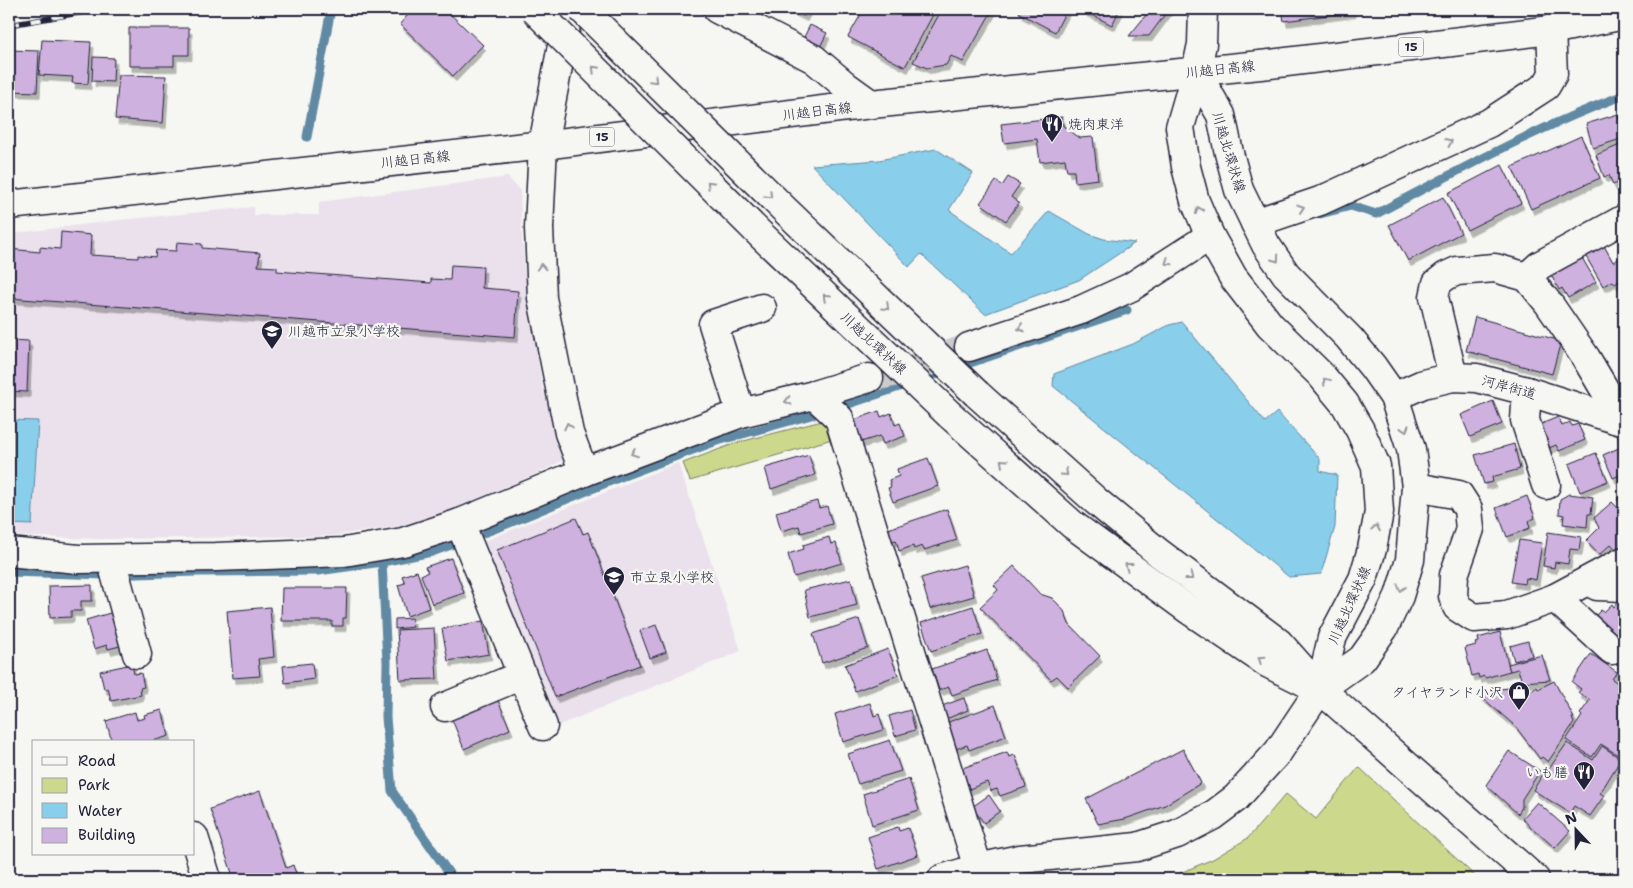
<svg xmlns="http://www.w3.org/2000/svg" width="1633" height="888" font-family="'Shantell Sans','Klee One',sans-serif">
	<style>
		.built { fill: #eae1ec }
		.green { fill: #ccd88b; stroke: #777d63 }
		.water { fill: #89ceea; stroke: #6089a4 }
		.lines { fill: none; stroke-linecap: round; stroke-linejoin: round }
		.stream { stroke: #6089a4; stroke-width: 9 }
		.building { fill: #ceb1de; stroke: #22223b; filter: url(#shadow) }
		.minor-tunnel { stroke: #cccccd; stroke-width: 28; stroke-dasharray: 28 14; stroke-linecap: butt }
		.minor-casing { stroke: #22223b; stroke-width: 31 }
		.major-casing { stroke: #22223b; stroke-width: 31 }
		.minor { stroke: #f6f6f2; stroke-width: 28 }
		.major { stroke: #f6f6f2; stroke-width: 28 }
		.rail-casing { stroke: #22223b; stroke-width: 5.5 }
		.rail { stroke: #f6f6f2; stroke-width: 4; stroke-dasharray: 11; stroke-linecap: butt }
		.major-bridge-casing { stroke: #22223b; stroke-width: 31; stroke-linecap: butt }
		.major-bridge { stroke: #f6f6f2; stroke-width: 28 }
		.oneway { stroke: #9797a0 }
		.labels { text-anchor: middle; stroke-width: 4.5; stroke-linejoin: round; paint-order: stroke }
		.shield { fill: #f6f6f2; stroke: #626272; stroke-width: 1 }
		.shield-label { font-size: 12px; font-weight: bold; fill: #22223b }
		.street-label { font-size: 14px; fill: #22223b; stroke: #f6f6f2 }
		.poi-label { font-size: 14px; fill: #22223b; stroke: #f6f6f2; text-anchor: start }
	</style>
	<defs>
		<filter id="shadow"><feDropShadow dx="3" dy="5.5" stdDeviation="0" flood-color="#0004"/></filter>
	</defs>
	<rect width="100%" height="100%" fill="#f6f6f2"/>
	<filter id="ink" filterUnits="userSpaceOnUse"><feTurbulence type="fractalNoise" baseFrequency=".02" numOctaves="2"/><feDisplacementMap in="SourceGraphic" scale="10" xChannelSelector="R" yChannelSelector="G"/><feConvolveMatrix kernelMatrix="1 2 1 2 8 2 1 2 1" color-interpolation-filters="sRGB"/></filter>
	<g filter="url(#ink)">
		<g class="built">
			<polygon points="508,177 520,191 523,254 529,309 543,390 554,427 566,459 538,473 451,510 401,526 329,536 100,539 9,536 9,234 120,220 254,207 254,215 319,215 319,202"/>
			<polygon points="678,463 741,651 557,726 484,541"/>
		</g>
		<g class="green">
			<polygon points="826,420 832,439 690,481 683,463 736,443"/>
			<polygon points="1359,767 1478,879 1166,879 1213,859 1248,838 1286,794 1316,819"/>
		</g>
		<g class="water">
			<polygon points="936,149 973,173 949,210 1011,253 1049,211 1089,234 1104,239 1135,243 1079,280 985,314 921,254 909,267 812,165 879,160"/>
			<polygon points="1182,322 1265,422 1277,412 1320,459 1320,471 1337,475 1335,527 1321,574 1289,577 1053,386 1054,374 1133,344 1169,325"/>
			<polygon points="9,420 38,421 32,525 9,524"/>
		</g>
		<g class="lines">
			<g class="stream">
				<polyline points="307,137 331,9"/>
				<path d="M1320,214L1351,206L1376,214C1457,171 1538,127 1624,95"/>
				<polyline points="382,562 387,662 386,717 392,791 453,879"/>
				<polyline points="9,572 108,575 195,572 318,571 382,562 432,552 502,526 618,478 714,442 840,407 1127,310"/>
			</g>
		</g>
		<g class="building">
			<polygon points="413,9 445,9 483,45 453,76 400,24"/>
			<polygon points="790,9 808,9 804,16"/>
			<polygon points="864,9 936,9 905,67 848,37"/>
			<polygon points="942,9 993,9 963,62 951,56 946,65 927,68 913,62"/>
			<polygon points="1021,9 1067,9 1055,32 1019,13"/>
			<polygon points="1085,9 1120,9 1112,25 1084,11"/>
			<polygon points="1151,9 1169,9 1149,36 1129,36"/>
			<polygon points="1282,9 1353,9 1353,12 1284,21"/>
			<polygon points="810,25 827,33 820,47 803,39"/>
			<polygon points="129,28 189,28 189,55 174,55 174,66 129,66"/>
			<polygon points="42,40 91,42 88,84 72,83 73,77 39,75"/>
			<polygon points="9,50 39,51 37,92 9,91"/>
			<polygon points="93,57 114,58 113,82 92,81"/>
			<polygon points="119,75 166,76 163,123 115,119"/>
			<polygon points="1618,114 1624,138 1593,148 1586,124"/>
			<polygon points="1062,117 1063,126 1080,138 1093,137 1098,179 1075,182 1074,171 1067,171 1065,159 1040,162 1037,139 1004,143 1001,124"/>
			<polygon points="1581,136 1600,178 1531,209 1512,167"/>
			<polygon points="1620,145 1624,155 1624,180 1613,185 1609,175 1604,177 1596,155"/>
			<polygon points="1502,165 1521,203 1467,230 1448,193"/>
			<polygon points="1008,177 1020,184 1011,197 1019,203 1006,221 980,203 996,181 1002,186"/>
			<polygon points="1443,197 1461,233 1408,261 1389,225"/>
			<polygon points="61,232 91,235 90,255 138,258 138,255 155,257 156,250 176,251 177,242 202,244 202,248 260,253 258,266 277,267 277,271 431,283 431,279 450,280 451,265 483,267 482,288 518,291 515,337 9,298 9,249 40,252 40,247 60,249"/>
			<polygon points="1603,244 1613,262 1624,256 1624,278 1615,284 1613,281 1603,286 1585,255"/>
			<polygon points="1581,256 1596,282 1568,298 1562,288 1559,290 1550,273"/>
			<polygon points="1475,317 1561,341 1552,374 1466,351"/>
			<polygon points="9,340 29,341 27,392 9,391"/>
			<polygon points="1493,401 1502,424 1470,437 1461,415"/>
			<polygon points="879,411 881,417 891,413 895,425 900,423 905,436 883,444 880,436 861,442 854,420"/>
			<polygon points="1558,417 1562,426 1570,422 1572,426 1578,424 1585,440 1559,451 1556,445 1549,448 1539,425"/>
			<polygon points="1624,436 1624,473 1613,478 1603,455 1621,447 1618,439"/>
			<polygon points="1514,444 1520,469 1492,477 1493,482 1484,484 1475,455"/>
			<polygon points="1596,453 1608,481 1580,492 1569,464"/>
			<polygon points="809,455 815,475 771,489 765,468"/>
			<polygon points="928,458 938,486 893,502 888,488 891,487 889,480 899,476 897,469"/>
			<polygon points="1624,492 1624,506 1617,499"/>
			<polygon points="1569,494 1593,497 1591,514 1588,514 1587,527 1563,524 1564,515 1559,514 1560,499"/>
			<polygon points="1527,496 1535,518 1528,521 1530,528 1507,537 1496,508"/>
			<polygon points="817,501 819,508 827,506 832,524 801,533 799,526 781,531 776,512"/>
			<polygon points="1612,502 1624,514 1624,546 1618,552 1611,544 1599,555 1586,541 1599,528 1594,518"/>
			<polygon points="947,509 957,540 924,550 922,546 914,549 913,546 899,551 896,540 892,541 888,529"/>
			<polygon points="576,518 583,534 588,532 640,665 555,697 497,550"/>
			<polygon points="1548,532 1581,537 1579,550 1570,549 1568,564 1555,562 1554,568 1543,566"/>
			<polygon points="829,537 831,544 836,543 842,563 794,577 788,554 804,549 803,545"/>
			<polygon points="1519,540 1542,543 1536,580 1526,578 1525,584 1511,582"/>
			<polygon points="451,558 464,593 432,604 421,575 428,572 425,567"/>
			<polygon points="965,565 974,596 930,609 921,578"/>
			<polygon points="1014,566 1040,594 1052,598 1058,604 1064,611 1069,624 1100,656 1068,687 1057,676 1051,680 980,607 998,590 994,585"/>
			<polygon points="417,571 429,608 407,616 398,585 405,583 402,576"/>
			<polygon points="851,579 857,605 810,617 804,590"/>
			<polygon points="92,585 92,601 81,601 81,611 71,611 71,617 50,618 49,586"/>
			<polygon points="282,588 347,588 346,618 343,618 343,626 332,626 332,621 281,621"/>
			<polygon points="1619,601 1624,606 1624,643 1622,645 1593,618 1601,610 1604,612 1612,604 1614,607"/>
			<polygon points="973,606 982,634 931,651 921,623"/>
			<polygon points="270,607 274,657 258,659 260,676 233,678 227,611"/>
			<polygon points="117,611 124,637 118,639 120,646 108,649 107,645 94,649 86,620"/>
			<polygon points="412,618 413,627 395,629 395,619"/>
			<polygon points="859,619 868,648 822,663 813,634"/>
			<polygon points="483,621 489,654 448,661 442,629"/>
			<polygon points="656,625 666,652 650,658 640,631"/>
			<polygon points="434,628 437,679 400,680 397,630"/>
			<polygon points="1500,632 1510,671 1485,678 1484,676 1479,678 1478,674 1472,676 1465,648 1476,645 1475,643 1479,642 1478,638"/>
			<polygon points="1528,641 1532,656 1514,661 1510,646"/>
			<polygon points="888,649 898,675 855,691 845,665"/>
			<polygon points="987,650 997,680 952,695 949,687 939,690 932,669"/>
			<polygon points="1591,654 1617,672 1612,679 1624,688 1622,693 1624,694 1624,753 1621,757 1601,744 1592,757 1566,740 1582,716 1580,714 1590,700 1578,693 1581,689 1572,682"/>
			<polygon points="1542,655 1550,680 1522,682 1518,669 1510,671 1508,664"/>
			<polygon points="312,663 314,679 285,683 283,666"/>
			<polygon points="132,664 134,674 141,673 144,687 140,688 141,695 111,701 108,688 104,689 100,671"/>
			<polygon points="1554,681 1574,718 1572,718 1574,723 1548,762 1542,757 1540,759 1515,726 1478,694 1481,691 1528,686 1531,691 1537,687 1538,689"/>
			<polygon points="497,698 510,729 464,749 451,717"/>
			<polygon points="964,698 968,710 946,719 942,706"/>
			<polygon points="870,703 874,716 879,714 884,730 843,742 835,714"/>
			<polygon points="995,705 1006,736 969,750 967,745 953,750 943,724"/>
			<polygon points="162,710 169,736 150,742 112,742 106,721 135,712 137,720 145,718 144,715"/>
			<polygon points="910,710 915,730 895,736 889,716"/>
			<polygon points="890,740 901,771 858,784 848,754"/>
			<polygon points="1567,743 1593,760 1602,746 1621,759 1600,793 1604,796 1590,816 1574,806 1570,813 1533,790 1547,768 1549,769"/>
			<polygon points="1183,749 1201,783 1165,805 1125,819 1098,824 1086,799"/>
			<polygon points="1509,751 1540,771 1522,799 1522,807 1518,814 1486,785"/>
			<polygon points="1007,752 1009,757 1015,755 1026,787 1000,796 997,789 991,791 987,782 964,791 957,770"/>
			<polygon points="909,779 919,810 872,825 863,794"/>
			<polygon points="260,791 286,868 293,865 298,879 234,879 210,809"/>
			<polygon points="989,795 1000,811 984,823 972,807"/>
			<polygon points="1537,802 1570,831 1555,848 1522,819"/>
			<polygon points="898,827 899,831 908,828 918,855 878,869 868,837"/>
			<polygon points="186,875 188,879 172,879"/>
		</g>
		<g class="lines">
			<polyline class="minor-tunnel" points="869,378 907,370 969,347"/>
			<g class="minor-casing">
				<g id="minor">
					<polyline points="569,9 543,145 539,228 542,298 569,433 584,472"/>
					<polyline points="717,9 814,59 846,86 871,104"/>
					<polyline points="1196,72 1202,44 1203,9"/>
					<polyline points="1255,223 1320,201 1489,123 1546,86 1553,74 1551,30 1573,9"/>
					<polyline points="1527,277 1540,265 1624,219"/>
					<polyline points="969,347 1081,310 1131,287 1210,236"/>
					<polyline points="1453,377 1434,297 1437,283 1446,276 1457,271 1495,268 1527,277 1549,304 1586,358 1612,402 1615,419"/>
					<polyline points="1527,391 1525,420 1546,485"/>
					<polyline points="814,395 839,418 978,868"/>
					<polyline points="1394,397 1423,384 1453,377 1477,378 1527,391 1624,422"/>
					<polyline points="741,413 713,324 762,308"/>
					<polyline points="1416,487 1459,495 1468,509 1470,529 1454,575 1453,596 1457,607 1474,618 1507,615 1555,598 1624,561"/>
					<polyline points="460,523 543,726"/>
					<polyline points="9,552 78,559 216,557 344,552 403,542 460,523 584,472 741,413 814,395 869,378"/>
					<polyline points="111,559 137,654"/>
					<polyline points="1588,581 1597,586 1624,587"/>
					<polyline points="1555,598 1612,650"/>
					<polyline points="445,707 522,675"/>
					<polyline points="194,837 207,879"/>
					<polyline points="942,879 978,868 1020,859 1137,847 1177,834 1212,816 1236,798 1278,752 1320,689"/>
				</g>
			</g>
			<g class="major-casing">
				<g id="major">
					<polyline points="1196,72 1221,115 1229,153 1239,190 1266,245 1286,274 1349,338 1373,367 1394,397 1411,449 1416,487 1410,560 1399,596 1384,628 1362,659 1320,689"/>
					<polyline points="1196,72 1180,127 1186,167 1195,201 1210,236 1233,277 1270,325 1321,375 1345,404 1360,430 1376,466 1379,512 1372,549 1363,579 1332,638 1320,689"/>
					<polyline points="9,205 543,145 871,104 1270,64 1551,30 1624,15"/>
					<polyline points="977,394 1096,501 1159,553 1279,643 1320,689 1535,879"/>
					<polyline points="950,415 1073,525 1189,610 1267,663 1307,683"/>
				</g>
			</g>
			<use href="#minor" class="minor"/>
			<use href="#major" class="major"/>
			<g class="rail-casing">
				<polyline id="rail" points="9,25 102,9"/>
			</g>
			<use href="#rail" class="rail"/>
			<g class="major-bridge-casing">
				<g id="major-bridge">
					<polyline points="534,9 762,236 950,415"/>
					<polyline points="582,9 785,210 977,394"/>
				</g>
			</g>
			<use href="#major-bridge" class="major-bridge"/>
		</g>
		<defs><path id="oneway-chevron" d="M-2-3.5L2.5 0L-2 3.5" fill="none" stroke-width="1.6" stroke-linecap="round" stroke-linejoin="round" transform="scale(1.25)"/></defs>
		<g class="oneway">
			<use href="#oneway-chevron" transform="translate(595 69) rotate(-135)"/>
			<use href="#oneway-chevron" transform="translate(654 80) rotate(45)"/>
			<use href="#oneway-chevron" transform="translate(1449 142) rotate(-25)"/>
			<use href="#oneway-chevron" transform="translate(710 184) rotate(-135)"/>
			<use href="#oneway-chevron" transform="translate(769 195) rotate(45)"/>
			<use href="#oneway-chevron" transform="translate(1301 208) rotate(-18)"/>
			<use href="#oneway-chevron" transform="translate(1199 210) rotate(-112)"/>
			<use href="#oneway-chevron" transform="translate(1276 259) rotate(55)"/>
			<use href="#oneway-chevron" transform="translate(1168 262) rotate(146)"/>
			<use href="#oneway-chevron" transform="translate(541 267) rotate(-93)"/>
			<use href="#oneway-chevron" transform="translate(826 297) rotate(-136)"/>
			<use href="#oneway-chevron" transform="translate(886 307) rotate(44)"/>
			<use href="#oneway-chevron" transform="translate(1021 328) rotate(162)"/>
			<use href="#oneway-chevron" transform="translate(1326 381) rotate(-130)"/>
			<use href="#oneway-chevron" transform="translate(788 401) rotate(166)"/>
			<use href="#oneway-chevron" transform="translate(568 426) rotate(-103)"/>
			<use href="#oneway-chevron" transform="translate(1405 429) rotate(73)"/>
			<use href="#oneway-chevron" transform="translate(634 453) rotate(159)"/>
			<use href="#oneway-chevron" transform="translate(1003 462) rotate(-138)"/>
			<use href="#oneway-chevron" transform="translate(1065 473) rotate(42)"/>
			<use href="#oneway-chevron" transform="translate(1376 528) rotate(-79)"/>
			<use href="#oneway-chevron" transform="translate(1128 566) rotate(-143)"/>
			<use href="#oneway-chevron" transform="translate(1190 577) rotate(38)"/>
			<use href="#oneway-chevron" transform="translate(1401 588) rotate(108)"/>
			<use href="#oneway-chevron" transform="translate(1261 659) rotate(-147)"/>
		</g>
	</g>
	<defs>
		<g id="restaurant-pin" transform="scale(1.125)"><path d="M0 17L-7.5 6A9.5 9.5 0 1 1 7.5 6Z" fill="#22223b" stroke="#f6f6f2"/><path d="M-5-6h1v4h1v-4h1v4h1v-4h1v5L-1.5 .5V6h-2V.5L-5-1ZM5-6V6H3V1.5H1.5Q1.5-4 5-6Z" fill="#fff"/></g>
		<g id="school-pin" transform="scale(1.125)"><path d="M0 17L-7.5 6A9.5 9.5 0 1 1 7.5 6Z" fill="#22223b" stroke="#f6f6f2"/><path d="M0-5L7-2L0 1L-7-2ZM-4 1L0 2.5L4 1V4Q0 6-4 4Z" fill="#fff"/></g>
		<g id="shop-pin" transform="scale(1.125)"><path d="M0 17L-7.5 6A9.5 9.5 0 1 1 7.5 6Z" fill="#22223b" stroke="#f6f6f2"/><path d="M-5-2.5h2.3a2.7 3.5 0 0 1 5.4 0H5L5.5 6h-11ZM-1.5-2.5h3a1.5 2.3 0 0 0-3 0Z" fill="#fff"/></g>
	</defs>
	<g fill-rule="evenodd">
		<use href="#restaurant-pin" x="1052" y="124"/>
		<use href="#school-pin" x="272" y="331"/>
		<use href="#school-pin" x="614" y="577"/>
		<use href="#shop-pin" x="1519" y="692"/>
		<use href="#restaurant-pin" x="1584" y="772"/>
	</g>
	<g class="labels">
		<g class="shield">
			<rect x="1398.5" y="37.5" width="25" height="19" rx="4"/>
			<rect x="589.5" y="127.5" width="25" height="19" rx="4"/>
		</g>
		<g class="shield-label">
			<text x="1411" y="51">15</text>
			<text x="602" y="141">15</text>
		</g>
		<g class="street-label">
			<text transform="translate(1220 69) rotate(-6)" y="5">川越日高線</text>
			<text transform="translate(817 111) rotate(-7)" y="5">川越日高線</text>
			<text transform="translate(1229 152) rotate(73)" y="5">川越北環状線</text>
			<text transform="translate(415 159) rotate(-6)" y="5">川越日高線</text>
			<text transform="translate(874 343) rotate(43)" y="5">川越北環状線</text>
			<text transform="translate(1509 387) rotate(15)" y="5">河岸街道</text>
			<text transform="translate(1349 605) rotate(-66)" y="5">川越北環状線</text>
		</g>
		<g class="poi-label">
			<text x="1068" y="129">焼肉東洋</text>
			<text x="288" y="336">川越市立泉小学校</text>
			<text x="630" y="582">市立泉小学校</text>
			<text x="1503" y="697" text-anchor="end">タイヤランド小沢</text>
			<text x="1568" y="777" text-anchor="end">いも膳</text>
		</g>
	</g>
	<rect width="1633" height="888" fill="none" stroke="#f6f6f2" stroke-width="30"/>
	<rect x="15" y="15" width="1603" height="858" fill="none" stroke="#22223b" stroke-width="2" filter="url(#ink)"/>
	<rect x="32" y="740" width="162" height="115" fill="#f6f6f2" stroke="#a1a1a9"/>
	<rect x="42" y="757" width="25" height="8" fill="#f6f6f2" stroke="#a1a1a9"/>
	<text x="78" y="766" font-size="15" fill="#22223b">Road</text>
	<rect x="42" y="778" width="25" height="15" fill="#ccd88b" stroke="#a1a1a9"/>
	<text x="78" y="790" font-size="15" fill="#22223b">Park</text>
	<rect x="42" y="803" width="25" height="15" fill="#89ceea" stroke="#a1a1a9"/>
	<text x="78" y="816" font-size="15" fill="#22223b">Water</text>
	<rect x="42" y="828" width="25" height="15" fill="#ceb1de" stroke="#a1a1a9"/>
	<text x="78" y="840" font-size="15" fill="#22223b">Building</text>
	<g transform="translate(1576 830) rotate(338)" stroke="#f6f6f2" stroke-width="4" paint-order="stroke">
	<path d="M0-4L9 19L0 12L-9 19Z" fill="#22223b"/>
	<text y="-8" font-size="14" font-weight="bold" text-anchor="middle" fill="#22223b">N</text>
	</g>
</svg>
